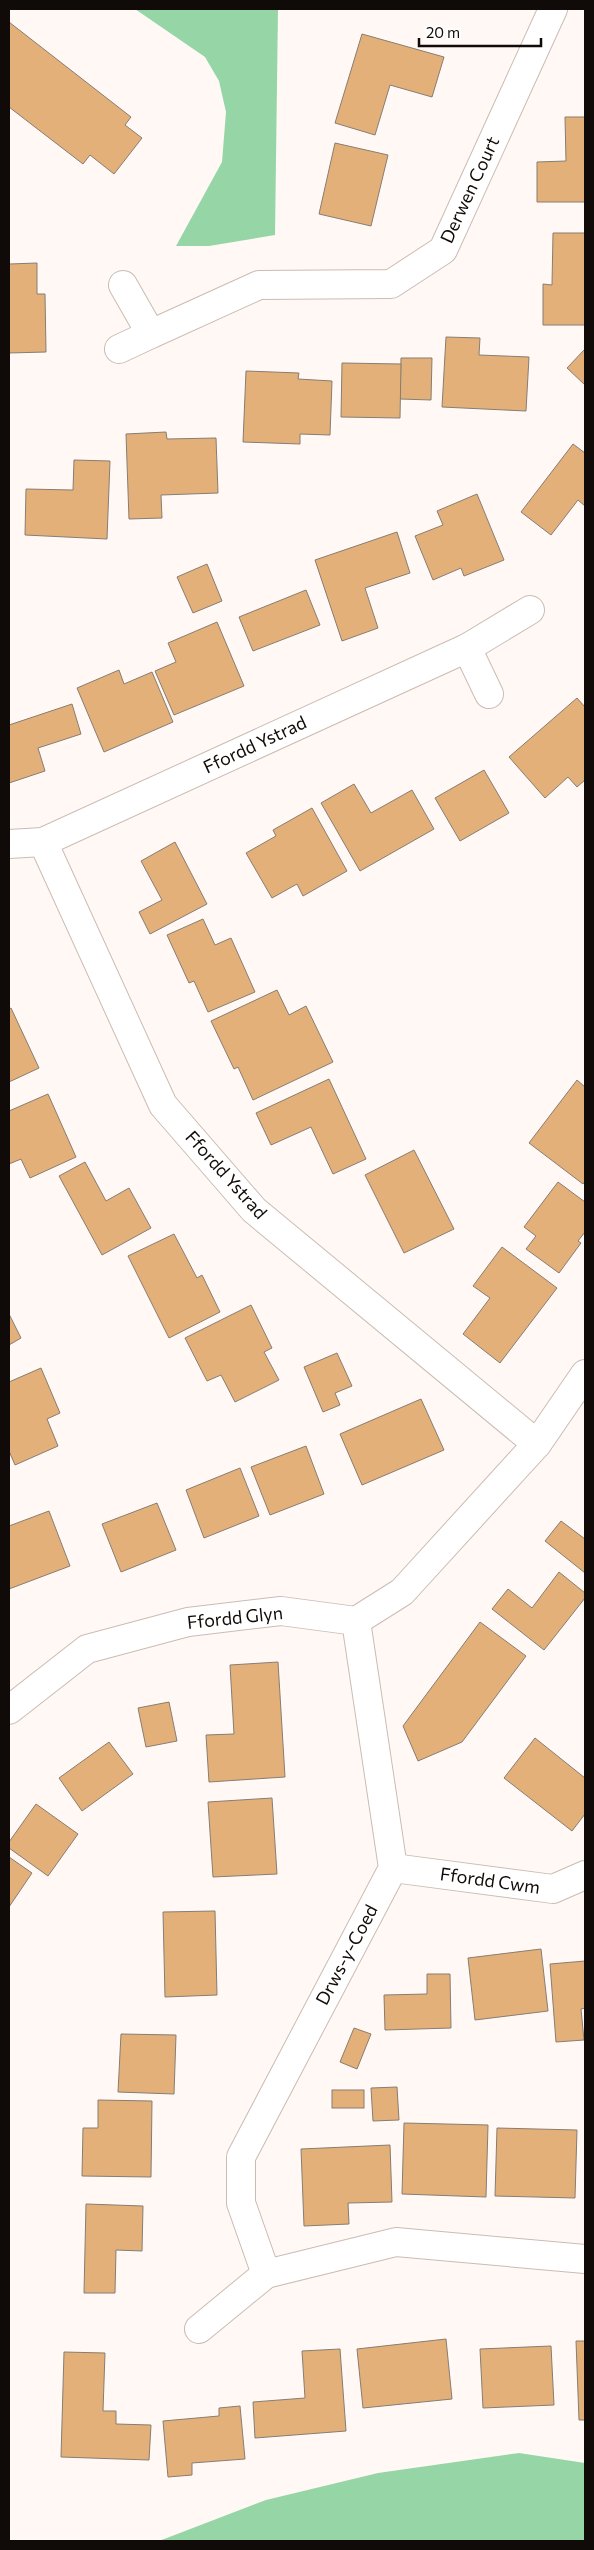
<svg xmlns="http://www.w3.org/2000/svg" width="594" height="2550" font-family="Commissioner,sans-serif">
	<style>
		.forest { fill: #96d6a6 }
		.building { fill: #e3b079; stroke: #887d72 }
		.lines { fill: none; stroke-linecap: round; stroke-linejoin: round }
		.minor-casing { stroke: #cbbcb3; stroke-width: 30 }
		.minor { stroke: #fff; stroke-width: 28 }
		.labels { text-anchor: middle; stroke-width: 4; stroke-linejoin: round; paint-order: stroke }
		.street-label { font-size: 18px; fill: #100b08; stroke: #fff }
	</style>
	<rect width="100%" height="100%" fill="#fff8f5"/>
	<g class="forest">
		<polygon points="135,9 278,9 275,235 209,246 176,246 222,162 226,112 219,81 205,57"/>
		<polygon points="519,2453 585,2463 585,2541 159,2541 266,2500 378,2473"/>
	</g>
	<g class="building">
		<polygon points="9,22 131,117 125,125 142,138 114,174 90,155 83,164 9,107"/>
		<polygon points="362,34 444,57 432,97 390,85 375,135 335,123"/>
		<polygon points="565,117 585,117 585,202 537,202 537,162 566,161"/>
		<polygon points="335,143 388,155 371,226 319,214"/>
		<polygon points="553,233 585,233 585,325 543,325 543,284 552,285"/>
		<polygon points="37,263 37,294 45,294 46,352 9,353 9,264"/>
		<polygon points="446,337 480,338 479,355 529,357 526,411 442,407"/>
		<polygon points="585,349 585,385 567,368"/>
		<polygon points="401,358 432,358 431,400 400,399"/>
		<polygon points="342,363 401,364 400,418 341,417"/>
		<polygon points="246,371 299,373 298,379 332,381 330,435 300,434 300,444 243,442"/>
		<polygon points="166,432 167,439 216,438 218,493 161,495 162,518 129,519 126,434"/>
		<polygon points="573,444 585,453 585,506 578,500 551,535 521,512"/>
		<polygon points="74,460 110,461 107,539 25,535 26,489 73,490"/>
		<polygon points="477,494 504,560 464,576 461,568 433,580 415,536 443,525 437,511"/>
		<polygon points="397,532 410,573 365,588 378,628 342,641 315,560"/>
		<polygon points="207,564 222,601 193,613 177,577"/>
		<polygon points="306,590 320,625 253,651 239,617"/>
		<polygon points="217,622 244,686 174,715 155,671 176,662 168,643"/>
		<polygon points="119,670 124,684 152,672 173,722 104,752 77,688"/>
		<polygon points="577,698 585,707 585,780 577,787 568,777 545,798 509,757"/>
		<polygon points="72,704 81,734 38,748 45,771 9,783 9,725"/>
		<polygon points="484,770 509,813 460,841 435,798"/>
		<polygon points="354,784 371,813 412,790 434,829 360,871 321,803"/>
		<polygon points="312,808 347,871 303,896 297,884 272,898 246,853 276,836 273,830"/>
		<polygon points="175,842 207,904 150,934 139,912 162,900 141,861"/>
		<polygon points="203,919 215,945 231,938 255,992 208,1012 194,981 189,983 167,935"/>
		<polygon points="277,990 289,1015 306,1006 333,1062 253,1100 238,1067 234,1069 211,1021"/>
		<polygon points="11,1008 39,1068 9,1082 9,1009"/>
		<polygon points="329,1079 366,1159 333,1174 311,1127 271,1145 256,1113"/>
		<polygon points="577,1080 585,1087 585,1181 583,1184 529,1143"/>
		<polygon points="48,1094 76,1157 30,1178 21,1159 9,1164 9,1111"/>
		<polygon points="414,1150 454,1229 404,1253 365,1175"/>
		<polygon points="85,1162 106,1201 129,1188 151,1228 102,1255 59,1176"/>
		<polygon points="558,1182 585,1202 585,1232 578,1241 581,1243 559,1273 526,1249 536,1236 524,1227"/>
		<polygon points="174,1234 197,1278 202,1275 220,1312 169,1338 128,1256"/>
		<polygon points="502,1247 557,1288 500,1363 463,1334 490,1298 473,1286"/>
		<polygon points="251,1305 272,1348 264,1352 279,1380 235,1402 221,1375 207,1381 185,1338"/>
		<polygon points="9,1314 21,1338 9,1345"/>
		<polygon points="337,1353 352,1386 335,1393 340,1405 323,1412 304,1367"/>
		<polygon points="41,1368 60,1413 47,1419 58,1446 15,1465 9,1451 9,1382"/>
		<polygon points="421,1399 444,1450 362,1485 340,1434"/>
		<polygon points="306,1446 324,1494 270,1515 251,1467"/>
		<polygon points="240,1468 259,1516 204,1538 186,1490"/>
		<polygon points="157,1503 176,1550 121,1572 102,1524"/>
		<polygon points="49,1511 70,1566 9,1589 9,1526"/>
		<polygon points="561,1521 585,1539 585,1573 545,1541"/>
		<polygon points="559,1572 585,1593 585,1598 544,1650 492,1609 508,1589 532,1608"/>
		<polygon points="480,1622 526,1656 462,1742 418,1761 403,1726"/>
		<polygon points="278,1662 285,1777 209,1782 206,1735 234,1734 230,1665"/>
		<polygon points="169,1702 177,1741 146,1747 138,1708"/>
		<polygon points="535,1738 585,1778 585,1814 572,1831 504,1778"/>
		<polygon points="109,1742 133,1774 82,1811 59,1778"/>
		<polygon points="272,1798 277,1874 213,1877 208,1802"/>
		<polygon points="36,1804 78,1834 48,1876 9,1848 9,1842"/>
		<polygon points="9,1857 32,1873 9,1907"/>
		<polygon points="215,1911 217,1995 165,1997 163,1912"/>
		<polygon points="541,1949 548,2011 475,2020 468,1958"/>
		<polygon points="585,1961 585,2008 581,2009 584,2040 556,2042 550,1964"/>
		<polygon points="427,1974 450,1974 451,2028 385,2030 384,1995 427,1994"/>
		<polygon points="354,2028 371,2034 357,2069 340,2062"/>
		<polygon points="121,2034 176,2035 174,2094 118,2092"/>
		<polygon points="397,2087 399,2120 373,2121 371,2088"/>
		<rect x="332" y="2090" width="32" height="18"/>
		<polygon points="98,2100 152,2101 151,2177 82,2176 83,2128 98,2128"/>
		<polygon points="404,2123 488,2125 486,2197 402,2194"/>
		<polygon points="497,2128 577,2130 575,2198 495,2196"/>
		<polygon points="390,2145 392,2202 348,2203 349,2224 304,2226 301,2149"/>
		<polygon points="86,2204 143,2206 142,2251 116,2250 115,2293 84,2293"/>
		<polygon points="446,2339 452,2399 363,2408 357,2349"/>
		<polygon points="576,2341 585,2341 585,2420 579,2420"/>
		<polygon points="551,2346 554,2405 483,2408 480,2349"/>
		<polygon points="340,2349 346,2431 255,2438 253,2402 305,2398 302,2351"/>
		<polygon points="64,2352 105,2353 103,2411 116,2411 116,2424 151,2425 149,2460 61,2457"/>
		<polygon points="240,2406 245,2459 192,2463 192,2475 168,2477 163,2421 219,2416 219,2408"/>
	</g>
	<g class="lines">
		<g class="minor-casing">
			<g id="minor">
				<polyline points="151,334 259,285 391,284 443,250 553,9"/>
				<polyline points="119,349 151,334 123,285"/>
				<polyline points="467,648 489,694"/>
				<polyline points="43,842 163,1105 254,1210 537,1444"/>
				<polyline points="9,844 43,842 467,648 530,610"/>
				<polyline points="356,1621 393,1868 241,2157 241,2203 266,2274 396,2242 585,2259"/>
				<polyline points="9,1710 87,1649 188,1622 281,1611 356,1621 402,1592 537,1444 585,1374"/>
				<polyline points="393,1868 553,1889 585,1875"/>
				<polyline points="199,2329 266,2274"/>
			</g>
		</g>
		<use href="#minor" class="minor"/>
	</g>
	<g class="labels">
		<g class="street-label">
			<text transform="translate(470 190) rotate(-65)" y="6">Derwen Court</text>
			<text transform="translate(255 745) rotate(-25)" y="6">Ffordd Ystrad</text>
			<text transform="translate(226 1175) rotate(48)" y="6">Ffordd Ystrad</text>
			<text transform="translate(235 1618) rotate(-6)" y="6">Ffordd Glyn</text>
			<text transform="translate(490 1881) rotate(8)" y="6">Ffordd Cwm</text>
			<text transform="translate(347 1955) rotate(-62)" y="6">Drws-y-Coed</text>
		</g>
	</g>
	<rect width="594" height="2550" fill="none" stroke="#100b08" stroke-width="20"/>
	<path d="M419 38v8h122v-8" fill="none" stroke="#100b08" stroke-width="2.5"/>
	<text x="426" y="38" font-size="15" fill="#100b08" stroke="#ffffff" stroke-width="4" paint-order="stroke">20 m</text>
</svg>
